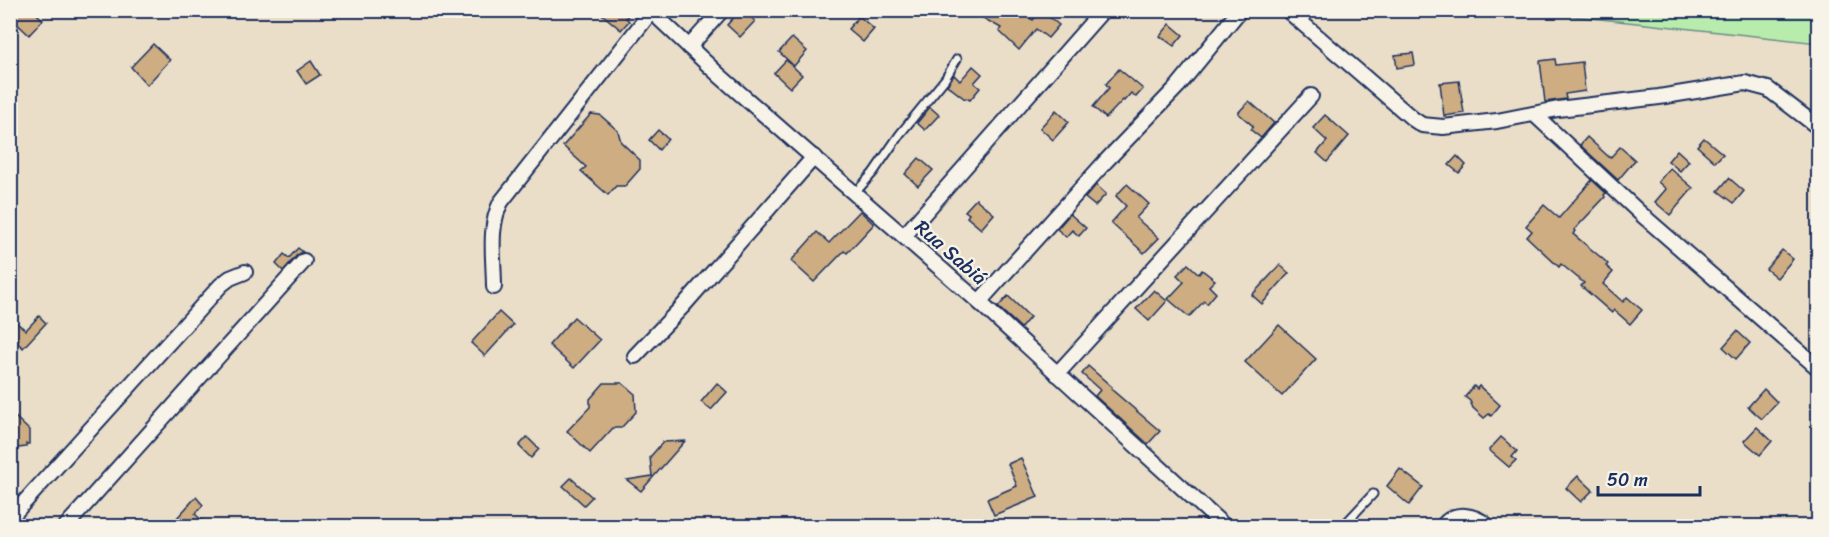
<svg xmlns="http://www.w3.org/2000/svg" width="1829" height="537" font-family="Sriracha,sans-serif">
	<style>
		.green { fill: #b8ecad; stroke: #6a8e86; stroke-width: 1.5 }
		.building { fill: #cdad81; stroke: #1b2f5e; stroke-width: 1.5 }
		.lines { fill: none; stroke-linecap: round; stroke-linejoin: round }
		.lane-casing { stroke: #1b2f5e; stroke-width: 11 }
		.street-casing { stroke: #1b2f5e; stroke-width: 18 }
		.lane { stroke: #f7f3e8; stroke-width: 7 }
		.street { stroke: #f7f3e8; stroke-width: 14 }
		.labels { text-anchor: middle; stroke-width: 4.5; stroke-linejoin: round; paint-order: stroke }
		.street-label { font-size: 20px; fill: #1b2f5e; stroke: #f7f3e8 }
	</style>
	<rect width="100%" height="100%" fill="#eadec9"/>
	<filter id="ink" filterUnits="userSpaceOnUse"><feTurbulence type="fractalNoise" baseFrequency=".0167" numOctaves="2"/><feDisplacementMap in="SourceGraphic" scale="12" xChannelSelector="R" yChannelSelector="G"/><feConvolveMatrix kernelMatrix="1 2 1 2 8 2 1 2 1" color-interpolation-filters="sRGB"/></filter>
	<g filter="url(#ink)">
		<polygon class="green" points="1527,11 1818,11 1818,43"/>
		<g class="building">
			<polygon points="10,10 33,10 43,20 29,35 10,17"/>
			<polygon points="597,10 632,10 626,18 629,21 621,30"/>
			<polygon points="731,10 743,10 755,21 740,37 727,25 734,17 730,13"/>
			<polygon points="988,10 1017,10 1033,20 1041,10 1059,25 1048,38 1036,29 1019,50 999,31 1001,28 983,18"/>
			<polygon points="859,16 874,29 863,42 848,29"/>
			<polygon points="1170,24 1183,35 1174,46 1160,36"/>
			<polygon points="792,38 807,51 794,66 779,52"/>
			<polygon points="153,44 170,60 147,85 131,67"/>
			<polygon points="1413,53 1415,65 1397,68 1395,55"/>
			<polygon points="1555,59 1556,65 1582,62 1585,91 1565,94 1566,99 1545,102 1540,61"/>
			<polygon points="786,60 802,75 790,88 774,73"/>
			<polygon points="311,61 320,75 306,84 297,71"/>
			<polygon points="973,66 982,74 974,83 980,88 970,100 966,98 965,99 947,85 954,75 960,81"/>
			<polygon points="1119,69 1143,89 1136,97 1131,93 1124,101 1123,100 1106,118 1093,107 1109,88 1106,84"/>
			<polygon points="1459,81 1464,113 1444,116 1440,83"/>
			<polygon points="1249,101 1274,123 1261,138 1251,130 1253,126 1238,113"/>
			<polygon points="930,107 939,115 925,130 917,123"/>
			<polygon points="1056,110 1069,122 1053,140 1040,128"/>
			<polygon points="591,114 600,115 618,131 621,142 640,160 640,169 625,186 616,186 608,195 581,171 586,167 563,146"/>
			<polygon points="1325,115 1349,136 1327,162 1317,153 1327,141 1313,128"/>
			<polygon points="658,130 668,139 659,150 649,140"/>
			<polygon points="1587,137 1610,158 1620,147 1635,160 1618,180 1580,145"/>
			<polygon points="1704,138 1723,154 1715,162 1697,146"/>
			<polygon points="1677,150 1689,161 1680,171 1668,161"/>
			<polygon points="1457,156 1466,165 1459,173 1449,165"/>
			<polygon points="919,158 933,170 918,186 905,174"/>
			<polygon points="1670,168 1693,188 1670,215 1655,202 1666,189 1658,182"/>
			<polygon points="1729,178 1744,191 1734,203 1718,191"/>
			<polygon points="1592,180 1606,193 1604,195 1605,197 1574,230 1575,231 1573,234 1604,260 1608,264 1606,266 1613,272 1603,284 1623,302 1627,297 1642,310 1630,324 1614,310 1612,313 1581,286 1584,283 1561,264 1559,267 1527,237 1532,231 1526,226 1544,205 1559,218"/>
			<polygon points="1127,184 1149,204 1136,218 1159,238 1144,253 1111,223 1126,206 1116,196"/>
			<polygon points="1096,185 1106,194 1095,206 1085,198"/>
			<polygon points="976,199 994,214 981,229 967,217 969,214 965,211"/>
			<polygon points="860,211 874,224 847,253 844,251 814,282 791,261 817,232 829,243"/>
			<polygon points="1070,214 1086,228 1079,236 1072,230 1066,237 1057,229"/>
			<polygon points="298,248 303,252 297,255 283,271 276,264 284,254 289,258"/>
			<polygon points="1782,250 1793,259 1777,278 1766,269"/>
			<polygon points="1188,264 1199,274 1202,270 1215,280 1209,286 1216,293 1207,304 1204,301 1189,317 1168,299 1184,282 1177,275"/>
			<polygon points="1280,265 1289,273 1262,304 1252,295"/>
			<polygon points="1154,290 1167,301 1149,321 1136,309"/>
			<polygon points="1008,296 1030,317 1021,328 998,307"/>
			<polygon points="499,312 513,325 485,356 471,343"/>
			<polygon points="39,316 46,323 23,348 17,342 19,339 10,332 10,318 26,330"/>
			<polygon points="574,317 600,340 574,368 549,345"/>
			<polygon points="1279,325 1316,359 1282,396 1245,362"/>
			<polygon points="1737,331 1750,343 1736,359 1723,347"/>
			<polygon points="1088,366 1112,387 1111,389 1160,431 1148,444 1095,396 1100,390 1082,374"/>
			<polygon points="604,383 622,383 635,394 636,412 621,428 613,428 590,453 567,431 590,407 590,399"/>
			<polygon points="717,383 727,392 711,410 701,402"/>
			<polygon points="1474,386 1477,389 1479,386 1500,405 1491,416 1489,414 1484,418 1473,408 1470,401 1465,397"/>
			<polygon points="1764,389 1777,402 1762,419 1748,407"/>
			<polygon points="10,412 29,430 29,444 26,444 26,447 10,449"/>
			<polygon points="1757,427 1772,441 1760,455 1744,441"/>
			<polygon points="527,437 539,449 531,458 519,446"/>
			<polygon points="1501,437 1517,451 1512,457 1516,460 1509,467 1489,450"/>
			<polygon points="685,441 641,491 627,480 652,476 650,457 663,442"/>
			<polygon points="1021,458 1038,497 994,515 987,499 1017,486 1008,464"/>
			<polygon points="1400,469 1423,487 1409,505 1387,486"/>
			<polygon points="1578,476 1593,490 1581,502 1566,488"/>
			<polygon points="571,478 592,497 584,505 563,486"/>
			<polygon points="196,497 203,505 195,514 208,526 184,526 176,519"/>
		</g>
		<g class="lines">
			<g class="lane-casing">
				<g id="lane">
					<polyline points="855,193 873,173 900,134 945,79 957,59"/>
					<polyline points="1343,526 1373,494"/>
				</g>
			</g>
			<g class="street-casing">
				<g id="street">
					<polyline points="650,10 720,76 979,302 1224,526"/>
					<polyline points="1287,10 1413,119 1422,125 1443,127 1497,121 1558,109 1659,97 1745,83 1768,89 1818,127"/>
					<polyline points="689,47 722,10"/>
					<polyline points="1534,114 1641,214 1818,368"/>
					<polyline points="904,236 1103,10"/>
					<path d="M494,287C494,259 488,227 501,202L651,12"/>
					<polyline points="979,302 1105,162 1178,86 1240,10"/>
					<polyline points="635,356 683,306 814,157"/>
					<polyline points="1057,374 1311,96"/>
					<polyline points="10,518 221,285 230,278 245,272"/>
					<polyline points="66,526 304,261"/>
					<path d="M1443,526C1455,510 1475,515 1488,526"/>
				</g>
			</g>
			<use href="#lane" class="lane"/>
			<use href="#street" class="street"/>
		</g>
	</g>
	<g class="labels">
		<g class="street-label">
			<text transform="translate(951 252) rotate(41)" y="7">Rua Sabiá</text>
		</g>
	</g>
	<rect width="1829" height="537" fill="none" stroke="#f7f3e8" stroke-width="36"/>
	<rect x="18" y="18" width="1793" height="501" fill="none" stroke="#1b2f5e" stroke-width="2" filter="url(#ink)"/>
	<path d="M1598 486v9h102v-9" fill="none" stroke="#1b2f5e" stroke-width="3"/>
	<text x="1607" y="486" font-size="18" fill="#1b2f5e" stroke="#f7f3e8" stroke-width="4.5" paint-order="stroke">50 m</text>
</svg>
